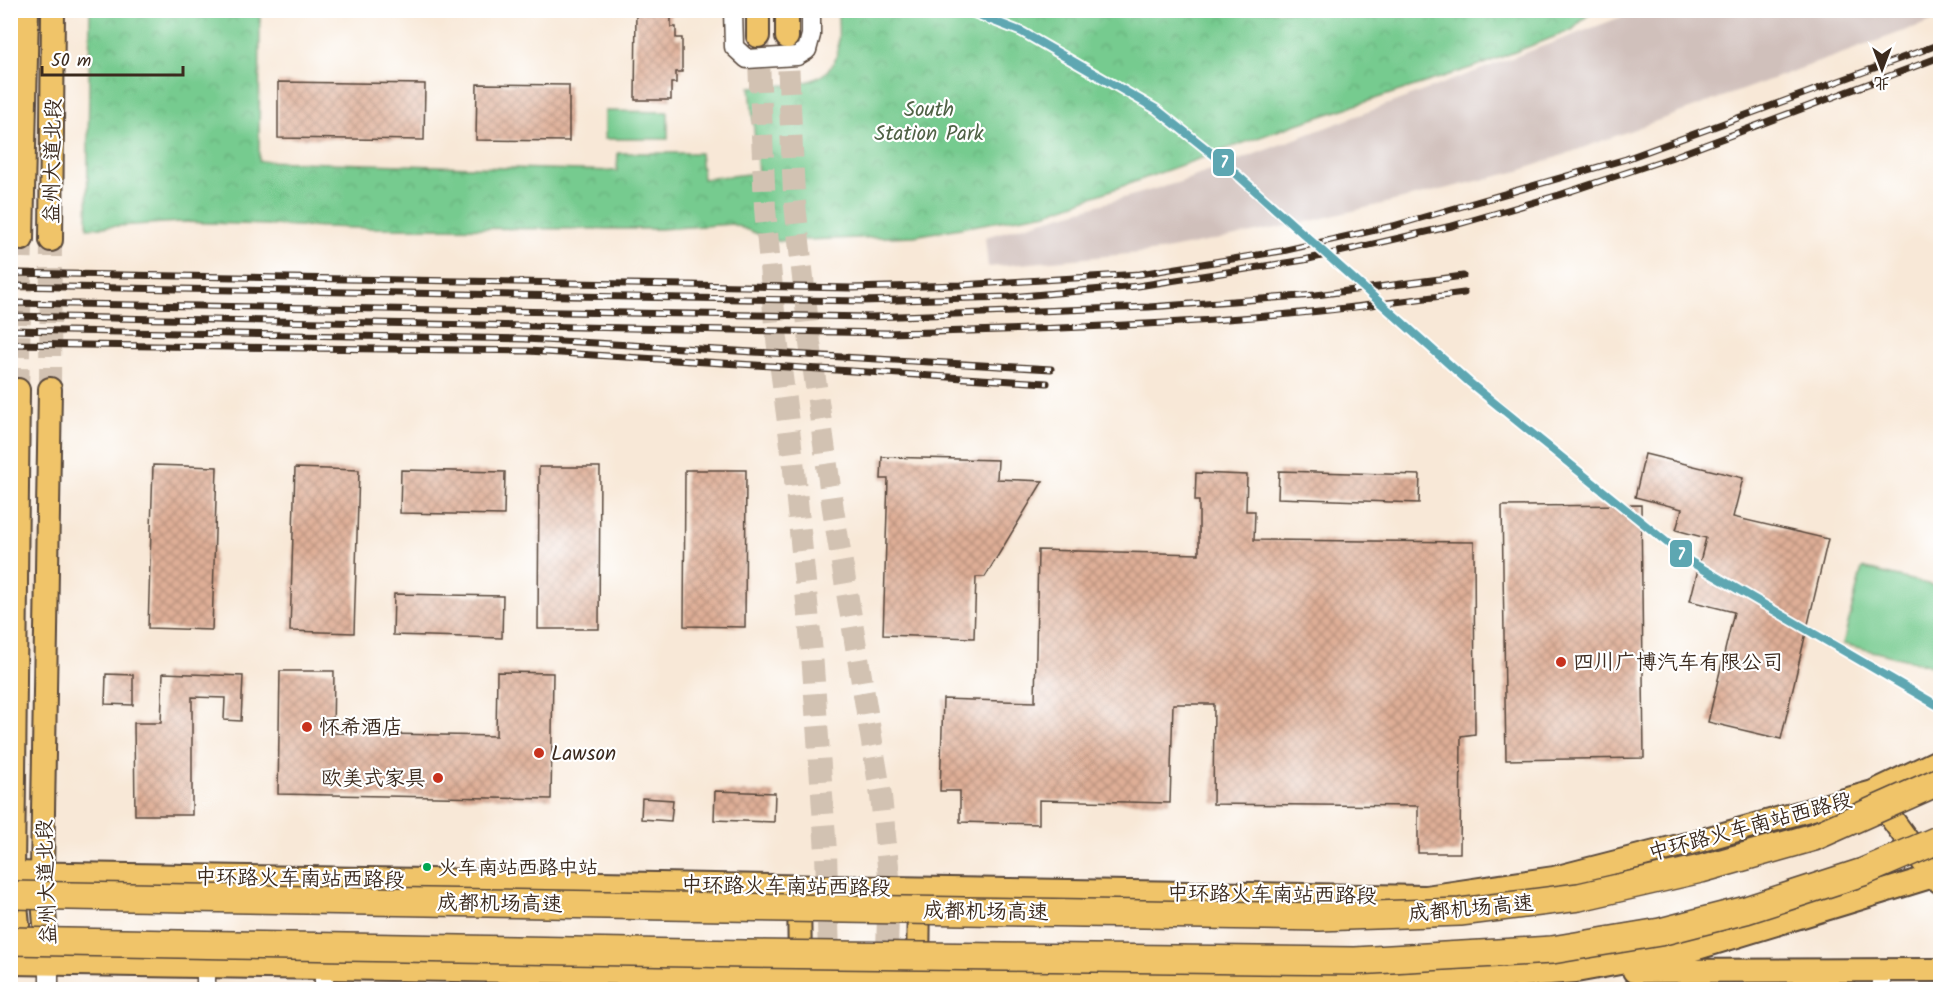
<svg xmlns="http://www.w3.org/2000/svg" width="1951" height="1000" font-family="Kalam,'LXGW WenKai TC',sans-serif">
	<style>
		.built { fill: #f4d4bf }
		.railway { fill: #d0c0bb }
		.park { fill: url(#park-crowns); stroke: #587a56; stroke-width: 1.5 }
		.pitch { fill: #76cb8f; stroke: #587a56; stroke-width: 1.5 }
		.building { fill: url(#building-cross-hatch) }
		.lines { fill: none; stroke-linecap: round; stroke-linejoin: round }
		.major-tunnel { stroke: #d2c2b2; stroke-width: 22; stroke-dasharray: 22 11; stroke-linecap: butt }
		.minor-casing { stroke: #57463a; stroke-width: 21 }
		.major-casing { stroke: #57463a; stroke-width: 26 }
		.minor { stroke: #fff; stroke-width: 18 }
		.major { stroke: #f0c469; stroke-width: 22 }
		.rail-casing { stroke: #3b2a1e; stroke-width: 7 }
		.rail { stroke: #fff; stroke-width: 4.5; stroke-dasharray: 14; stroke-linecap: butt }
		.highway-bridge-casing { stroke: #57463a; stroke-width: 30; stroke-linecap: butt }
		.highway-bridge { stroke: #f0c469; stroke-width: 27 }
		.metro-1-casing { stroke: #fff; stroke-width: 12 }
		.metro-1 { stroke: #5ea7b2; stroke-width: 8 }
		.poi-dot { fill: #c8321e; stroke: #fff; stroke-width: 2 }
		.bus-dot { fill: #00a651; stroke: #fff; stroke-width: 2 }
		.labels { text-anchor: middle; stroke-width: 4.5; stroke-linejoin: round; paint-order: stroke }
		.bus-label { font-size: 20px; fill: #3b2a1e; stroke: #fff; text-anchor: start }
		.park-label { font-size: 21px; fill: #506246; stroke: #fff }
		.street-label { font-size: 21px; fill: #3b2a1e; stroke: #fff }
		.poi-label { font-size: 21px; fill: #3b2a1e; stroke: #fff; text-anchor: start }
		.line-badge { stroke: #fff; stroke-width: 2 }
		.badge-label { font-size: 16px; text-anchor: middle; font-weight: bold; fill: #fff }
	</style>
	<defs>
		<pattern id="park-crowns" width="20" height="18" patternUnits="userSpaceOnUse" patternTransform="scale(1.5)"><rect width="20" height="18" fill="#76cb8f"/><path d="M2 6a3 3 0 1 1 6 0M12 15a3 3 0 1 1 6 0" fill="none" stroke="#67ae7b"/></pattern>
		<pattern id="building-cross-hatch" width="8" height="8" patternUnits="userSpaceOnUse" patternTransform="scale(1.5)"><rect width="8" height="8" fill="#dfaf97"/><path d="M0 0l8 8M0 8l8-8" fill="none" stroke="#b68f7b"/></pattern>
	</defs>
	<rect width="100%" height="100%" fill="#fff"/>
	<filter id="ink" filterUnits="userSpaceOnUse"><feTurbulence type="fractalNoise" baseFrequency=".0167" numOctaves="2"/><feDisplacementMap in="SourceGraphic" scale="12" xChannelSelector="R" yChannelSelector="G"/><feConvolveMatrix kernelMatrix="1 2 1 2 8 2 1 2 1" color-interpolation-filters="sRGB"/></filter>
	<filter id="wash" filterUnits="userSpaceOnUse"><feTurbulence type="fractalNoise" baseFrequency=".008" numOctaves="4" result="noise"/><feDisplacementMap in="SourceGraphic" scale="24" xChannelSelector="R" yChannelSelector="G"/><feGaussianBlur stdDeviation="1.35" result="paint"/><feColorMatrix in="noise" values="0 0 0 0 0 0 0 0 0 0 0 0 0 0 0 0 0 1.4 0 .05"/><feComposite in="paint" operator="in"/></filter>
	<g filter="url(#wash)">
		<rect width="100%" height="100%" fill="#f8e8d7"/>
		<polygon class="built" points="308,985 533,989 308,990"/>
		<polygon class="railway" points="1640,10 1940,10 1940,18 1519,171 1307,222 1160,251 988,267 985,237 1180,182"/>
		<path class="park" d="M90,11H260L259,161L617,171L618,153H700L703,179L758,173L750,87C781,84 833,91 838,48C839,36 838,23 838,11H1592L1572,30L1486,63L1294,125L1047,213L914,236L776,241L732,224L660,229L357,228L180,222L87,228Z"/>
		<g class="pitch">
			<polygon points="605,111 668,112 668,139 605,139"/>
			<polygon points="1862,568 1940,587 1940,634 1933,666 1843,644"/>
		</g>
		<g id="blocks">
			<g class="building">
				<polygon points="636,10 671,10 671,27 676,27 676,38 682,38 682,72 676,72 676,83 671,83 671,100 635,100"/>
				<polygon points="278,82 425,84 424,140 278,138"/>
				<polygon points="477,84 569,85 569,141 476,140"/>
				<polygon points="1645,454 1743,478 1733,517 1828,539 1781,739 1708,722 1734,612 1690,601 1706,538 1676,530 1682,509 1635,497"/>
				<polygon points="882,457 998,460 997,479 1043,481 985,577 976,577 974,638 883,635 888,479 881,479"/>
				<polygon points="153,465 217,467 212,630 148,628"/>
				<polygon points="539,467 600,467 599,629 538,629"/>
				<polygon points="295,468 359,470 354,633 290,631"/>
				<polygon points="401,470 505,472 504,515 400,513"/>
				<polygon points="685,470 746,470 745,627 684,626"/>
				<polygon points="1279,471 1420,475 1419,503 1278,498"/>
				<polygon points="1196,473 1247,475 1246,511 1255,511 1254,540 1474,542 1475,734 1461,736 1460,853 1418,853 1418,806 1213,804 1214,704 1173,704 1170,803 1039,800 1039,824 960,822 960,791 940,791 943,699 1035,702 1038,550 1199,554 1199,501 1195,501"/>
				<polygon points="1641,505 1644,758 1506,760 1502,506"/>
				<polygon points="394,594 503,596 502,638 393,635"/>
				<polygon points="280,671 334,671 333,733 496,736 497,672 553,673 551,799 278,794"/>
				<polygon points="163,673 243,676 241,721 224,720 225,698 192,697 192,815 135,815 134,723 161,723"/>
				<polygon points="106,674 133,675 133,705 105,704"/>
				<polygon points="715,791 775,793 774,822 714,820"/>
				<polygon points="642,798 673,800 671,821 641,819"/>
			</g>
		</g>
	</g>
	<g filter="url(#ink)">
		<use href="#blocks" fill-opacity="0" stroke="#57463a" stroke-width="1.5"/>
		<g class="lines">
			<g class="major-tunnel">
				<polyline points="758,36 765,208 775,324 793,460 812,653 826,852 830,990"/>
				<polyline points="787,37 794,195 810,343 833,509 881,796 889,876 886,990"/>
				<polyline points="50,389 51,240"/>
				<polyline points="18,390 22,239"/>
			</g>
			<g class="minor-casing">
				<g id="minor">
					<polyline points="733,10 734,47 747,59 797,56 807,50 811,35 811,10"/>
					<polyline points="49,964 49,990"/>
					<polyline points="1881,970 1881,990"/>
					<polyline points="206,990 206,967"/>
					<polyline points="324,990 324,968"/>
				</g>
			</g>
			<g class="major-casing">
				<g id="major">
					<polyline points="758,36 758,10"/>
					<polyline points="787,37 787,10"/>
					<polyline points="22,239 27,10"/>
					<polyline points="51,240 53,10"/>
					<polyline points="18,390 13,873 20,946 30,953"/>
					<polyline points="1874,794 1934,877 1940,882"/>
					<polyline points="10,873 1426,897 1554,878 1702,840 1873,792 1940,760"/>
					<polyline points="799,891 800,972"/>
					<polyline points="48,957 43,901 42,873 50,389"/>
					<polyline points="10,963 1388,985 1576,971 1691,950 1940,874"/>
					<polyline points="1634,971 1940,970"/>
					<polyline points="918,973 919,892"/>
				</g>
			</g>
			<use href="#minor" class="minor"/>
			<use href="#major" class="major"/>
			<g class="rail-casing">
				<g id="rail">
					<polyline points="10,273 851,288 961,285 1140,274 1282,251 1393,226 1626,159 1940,44"/>
					<polyline points="10,286 861,301 1010,297 1138,286 1304,260 1452,226 1559,195 1670,158 1940,57"/>
					<polyline points="10,303 871,317 1149,307 1316,295 1463,276"/>
					<path d="M10,316L887,333C1018,330 1149,326 1279,315C1341,310 1403,301 1464,293"/>
					<polyline points="10,330 525,339 1051,369"/>
					<polyline points="10,344 528,351 1047,383"/>
				</g>
			</g>
			<use href="#rail" class="rail"/>
			<g class="highway-bridge-casing">
				<g id="highway-bridge">
					<polyline points="10,895 1319,917 1460,912 1579,897 1701,869 1814,837 1940,781"/>
					<polyline points="10,941 746,954 1355,961 1552,950 1660,932 1746,910 1863,872 1940,839"/>
				</g>
			</g>
			<use href="#highway-bridge" class="highway-bridge"/>
			<g class="metro-1-casing">
				<polyline id="metro-1" points="966,10 1022,32 1156,109 1224,163 1470,383 1691,562 1940,707"/>
			</g>
			<use href="#metro-1" class="metro-1"/>
		</g>
	</g>
	<g class="poi-dot">
		<circle cx="1561" cy="662" r="6"/>
		<circle cx="307" cy="727" r="6"/>
		<circle cx="539" cy="753" r="6"/>
		<circle cx="438" cy="778" r="6"/>
	</g>
	<circle class="bus-dot" cx="427" cy="867" r="5"/>
	<g class="labels">
		<g class="bus-label">
			<text x="438" y="874">火车南站西路中站</text>
		</g>
		<g class="park-label">
			<text x="929" y="116">South<tspan x="929" dy="24">Station Park</tspan></text>
		</g>
		<g class="street-label">
			<text transform="translate(52 161) rotate(-89)" y="7">益州大道北段</text>
			<text transform="translate(1750 826) rotate(-15)" y="7">中环路火车南站西路段</text>
			<text transform="translate(300 878) rotate(1)" y="7">中环路火车南站西路段</text>
			<text transform="translate(46 882) rotate(-92)" y="7">益州大道北段</text>
			<text transform="translate(786 886) rotate(1)" y="7">中环路火车南站西路段</text>
			<text transform="translate(1272 894) rotate(1)" y="7">中环路火车南站西路段</text>
			<text transform="translate(500 903) rotate(1)" y="7">成都机场高速</text>
			<text transform="translate(1471 908) rotate(-5)" y="7">成都机场高速</text>
			<text transform="translate(986 911) rotate(1)" y="7">成都机场高速</text>
		</g>
		<g class="poi-label">
			<text x="1573" y="669">四川广博汽车有限公司</text>
			<text x="319" y="734">怀希酒店</text>
			<text x="551" y="760">Lawson</text>
			<text x="426" y="785" text-anchor="end">欧美式家具</text>
		</g>
	</g>
	<g class="line-badge">
		<rect x="1212" y="148" width="23" height="29" rx="6" fill="#5ea7b2"/>
		<rect x="1669" y="539" width="24" height="29" rx="6" fill="#5ea7b2"/>
	</g>
	<g class="badge-label">
		<text x="1224" y="168">7</text>
		<text x="1681" y="560">7</text>
	</g>
	<rect width="1951" height="1000" fill="none" stroke="#fff" stroke-width="36"/>
	<g transform="translate(1882 69) rotate(180)" stroke="#ffffff" stroke-width="4.5" paint-order="stroke">
	<path d="M0-4.5L10 22L0 15L-10 22Z" fill="#3b2a1e"/>
	<text y="-9" font-size="16" font-weight="bold" text-anchor="middle" fill="#3b2a1e">北</text>
	</g>
	<path d="M42 66v9h141v-9" fill="none" stroke="#3b2a1e" stroke-width="3"/>
	<text x="51" y="66" font-size="18" fill="#3b2a1e" stroke="#ffffff" stroke-width="4.5" paint-order="stroke">50 m</text>
</svg>
